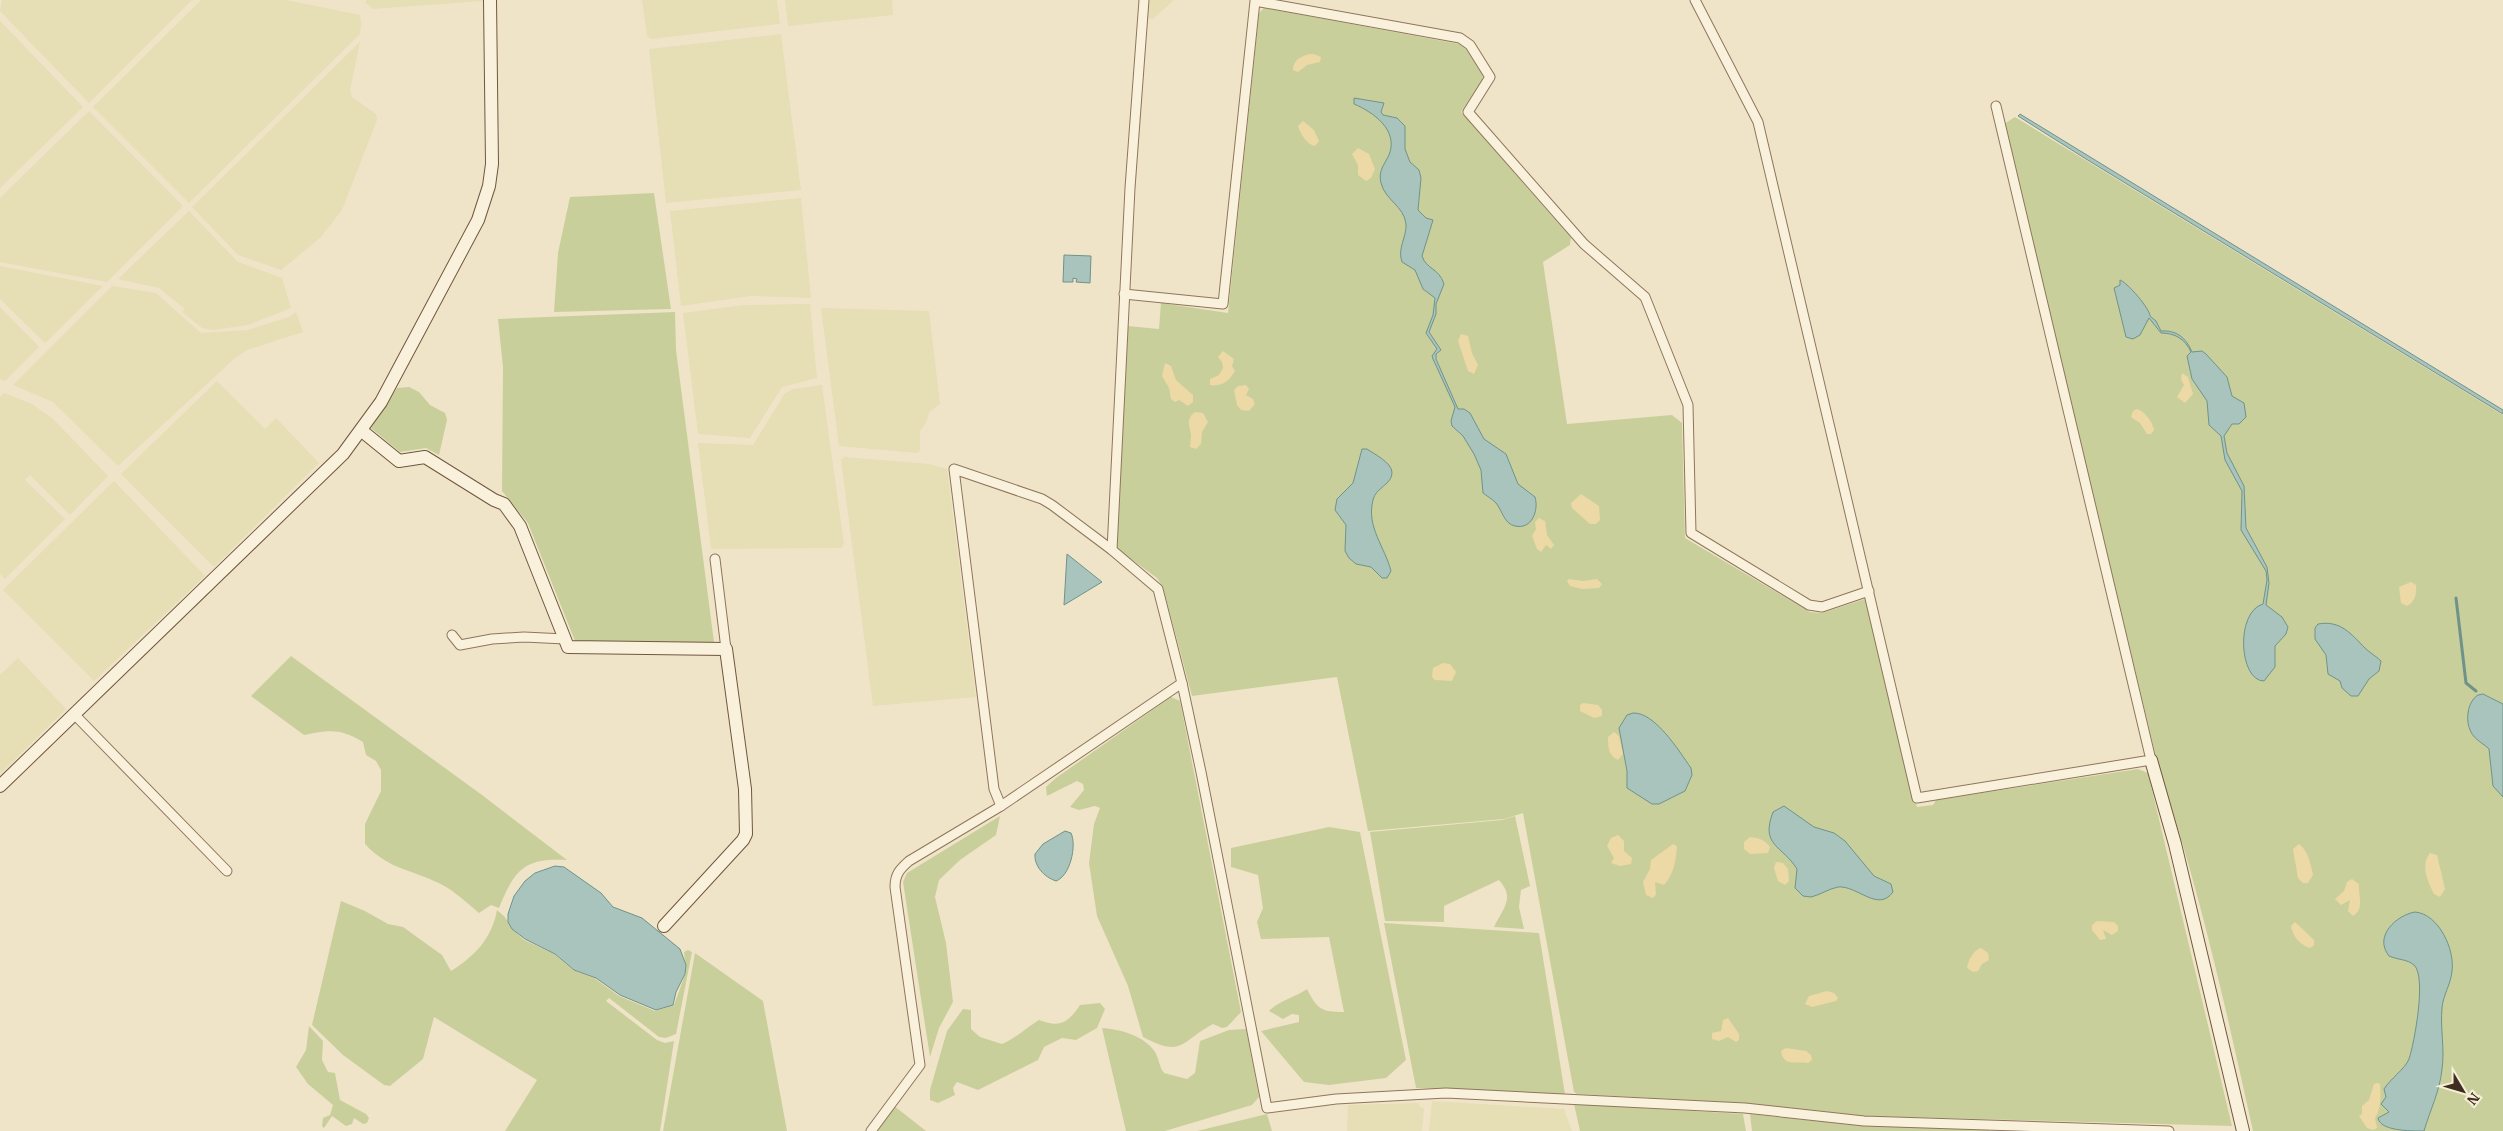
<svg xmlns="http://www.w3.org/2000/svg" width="2503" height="1131" font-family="'IBM Plex Serif',serif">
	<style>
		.farmland { fill: #e6deb5 }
		.green { fill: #c9cf9b }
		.sand { fill: #ecd9a5 }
		.water { fill: #a9c4bc; stroke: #6f938a }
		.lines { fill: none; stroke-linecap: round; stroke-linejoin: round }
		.stream { stroke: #6f938a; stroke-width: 3 }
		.street-casing { stroke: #8d765c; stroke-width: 11 }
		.secondary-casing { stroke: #6f573f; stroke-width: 14 }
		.street { stroke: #faf1dc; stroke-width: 9 }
		.secondary { stroke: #faf1dc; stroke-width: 12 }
	</style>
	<rect width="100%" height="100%" fill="#f0e4c8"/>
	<g class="farmland">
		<polygon points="2,0 192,0 89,103 0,11"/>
		<polygon points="201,0 286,0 360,15 361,24 360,34 189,203 93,107"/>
		<polygon points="366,0 484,0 484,1 373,9 366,3"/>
		<polygon points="642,0 777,0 780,24 651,39 647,36"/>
		<polygon points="785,0 892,0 893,15 788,26"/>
		<polygon points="1150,0 1174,0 1153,19 1148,18"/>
		<polygon points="0,21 83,107 0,188"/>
		<polygon points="781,34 801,190 666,203 649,49"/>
		<polygon points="360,42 350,90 352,97 376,114 377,120 342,210 320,238 281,270 238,255 192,207"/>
		<polygon points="89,111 183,206 107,282 0,262 0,198"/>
		<polygon points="801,198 811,298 751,296 681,306 670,211"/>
		<polygon points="189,211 238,262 282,278 291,308 248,325 213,330 202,328 182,312 185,309 159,288 118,279"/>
		<polygon points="0,266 103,286 45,343 0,299"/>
		<polygon points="112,286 156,293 201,333 248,330 289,317 296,312 303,332 247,350 235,358 118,466 53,402 13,385"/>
		<polygon points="810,304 817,378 782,387 750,438 698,434 683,313 744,305"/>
		<polygon points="0,307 39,347 5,381 0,379"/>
		<polygon points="821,308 929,311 940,404 929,412 927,421 920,431 920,450 917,453 839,446"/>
		<polygon points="217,381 265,429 276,418 319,463 214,567 121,474"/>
		<polygon points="822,385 844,544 842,548 711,549 698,443 753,445 785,393 793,389"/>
		<polygon points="4,393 32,404 53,419 108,476 70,515 30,475 25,480 65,519 5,579 0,574 0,397"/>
		<polygon points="844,457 929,464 947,469 976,697 873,706 841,460"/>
		<polygon points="114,481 205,576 94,681 3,590"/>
		<polygon points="18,658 66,709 0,774 0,675"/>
		<polygon points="1432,1101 1564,1109 1572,1131 1429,1131"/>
		<polygon points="1419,1103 1420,1107 1424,1108 1422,1131 1347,1131 1348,1105"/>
	</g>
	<g class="green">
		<polygon points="1264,8 1459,44 1466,49 1483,75 1482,81 1461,112 1571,238 1570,245 1543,262 1567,424 1672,415 1682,423 1685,538 1810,612 1822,613 1865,599 1917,807 1933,805 1936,800 2138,769 2148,773 2232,1126 1866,1116 1746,1103 1577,1094 1574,1092 1523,813 1504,819 1368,831 1337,677 1192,696 1163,587 1157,578 1116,548 1128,326 1159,329 1161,303 1228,313 1259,13"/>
		<path d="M2015,117L2503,415V1131H2253C2226,1009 2199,887 2159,769L2004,124Z"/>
		<polygon points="654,193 671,309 554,312 558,253 570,197"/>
		<polygon points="675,312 676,350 714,642 575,641 528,523 502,491 503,367 498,319"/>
		<polygon points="409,387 419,392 430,405 445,413 447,420 439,455 426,448 400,452 371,428 397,388"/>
		<path d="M291,656L482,795L567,860C524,858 515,869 499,908L491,905L479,913C469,905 458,894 446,887C415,869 391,872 365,844V824L381,791V770L376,761L366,755L363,742C340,728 329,730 304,735L251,696Z"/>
		<path d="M1171,697L1180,701L1241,1012L1227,1027L1222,1028L1213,1024C1180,1042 1183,1058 1143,1037L1128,986L1097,916L1089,863L1094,824L1100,808L1095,806L1079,810L1070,807L1084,790L1083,784L1077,781L1047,796L1046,787L1056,778Z"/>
		<polygon points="1000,816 996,835 960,860 939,880 935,897 946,943 953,1002 939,1028 930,1057 903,882 907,873"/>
		<path d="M1515,816L1530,886L1521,890L1519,907L1524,929L1494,927C1504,907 1515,898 1499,880L1444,906V922L1385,921L1370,832L1502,820Z"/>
		<path d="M1329,827L1360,832L1406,1060L1386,1078L1329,1085L1304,1082L1261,1031L1299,1022V1015L1292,1014L1283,1019L1269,1011C1280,1000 1294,998 1307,989C1317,1009 1321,1012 1344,1012L1329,937L1261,939L1257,922L1263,908L1258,875L1231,867V848Z"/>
		<path d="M341,901L365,911L388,924L403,927L442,955L451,971C475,956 492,938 497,910L505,917L512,929L524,940L554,954L573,970L594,978L619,996L655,1011L674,1005L686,972L684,952L688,950L692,952L676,1034L666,1038L659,1037L609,998L606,1001L657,1040L665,1043L674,1041L660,1131H505L537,1080L434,1017L423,1059L390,1086L384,1085L343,1055L312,1025Z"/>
		<polygon points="1384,923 1539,933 1565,1094 1416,1088"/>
		<polygon points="695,953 763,1001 787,1131 663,1131"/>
		<path d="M1100,1003L1105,1009L1097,1028L1076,1040L1062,1038L1044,1047L1038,1060L978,1090L957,1082L953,1088L955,1095L938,1103L930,1100V1090L947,1031L963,1009L971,1010V1029L980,1037L1002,1044C1016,1038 1026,1028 1039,1020C1060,1028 1068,1023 1080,1005Z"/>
		<polygon points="309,1026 323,1041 322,1060 328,1072 335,1073 340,1100 366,1114 369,1118 367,1123 363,1124 354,1118 352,1124 346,1126 332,1116 324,1128 322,1126 323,1118 330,1115 333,1105 308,1084 296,1067 306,1050"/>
		<path d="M1102,1028C1120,1029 1145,1036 1155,1052C1159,1058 1159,1067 1164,1073L1187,1079L1195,1073L1200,1041L1229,1030L1246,1029L1259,1097L1252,1105L1165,1131H1126Z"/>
		<polygon points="1574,1104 1743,1114 1746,1131 1580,1131"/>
		<polygon points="893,1105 926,1131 874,1131"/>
		<polygon points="1267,1114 1272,1131 1197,1131"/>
		<polygon points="1750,1114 1862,1126 1989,1129 1989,1131 1752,1131"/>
	</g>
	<g class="sand">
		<path d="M1314,54L1321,57L1320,62L1307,65L1298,72L1293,70C1293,59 1304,54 1314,54Z"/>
		<path d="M1303,121L1314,130L1319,141L1315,146C1307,145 1300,133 1298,126Z"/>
		<polygon points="1358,148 1369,154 1375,169 1371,178 1366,181 1358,175 1358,165 1352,154"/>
		<polygon points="1461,334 1468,336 1472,353 1478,365 1474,374 1468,371 1458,341"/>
		<path d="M1223,351L1234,359L1232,366L1235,371C1229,381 1222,387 1210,385V379L1219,375L1223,368L1222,362L1218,357Z"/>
		<polygon points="1165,363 1171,366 1176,380 1193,395 1193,402 1188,406 1179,400 1175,402 1171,399 1169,388 1162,376"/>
		<polygon points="2182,373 2188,377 2193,394 2185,403 2177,397 2184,385 2181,379"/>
		<polygon points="1246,385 1249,389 1246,395 1253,399 1255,404 1249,411 1241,410 1237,405 1234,390 1238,386"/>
		<path d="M2137,409C2145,411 2153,423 2154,430L2151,434H2147L2140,423L2131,417L2133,411Z"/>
		<path d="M1195,412L1203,413L1208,422L1202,432L1201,444L1196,449L1190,447C1190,443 1191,439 1191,435C1190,424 1185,420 1195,412Z"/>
		<polygon points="1581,494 1599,506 1600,520 1596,524 1590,524 1572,508 1571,503"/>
		<polygon points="1539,518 1545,521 1547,535 1554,545 1551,549 1546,545 1541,552 1537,549 1532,536 1536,529 1535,522"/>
		<polygon points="1569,579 1583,581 1597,579 1602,584 1599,588 1582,589 1570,586 1567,581"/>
		<path d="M2411,582L2416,585C2417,593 2415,602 2407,606L2401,603L2399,587Z"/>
		<polygon points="1443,663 1450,664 1456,672 1452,681 1435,680 1432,677 1433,668"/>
		<polygon points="1583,703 1598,705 1602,710 1602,716 1594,718 1580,711 1580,705"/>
		<path d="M1614,732L1619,736L1623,754L1618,760C1608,755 1608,747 1608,737Z"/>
		<polygon points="1618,835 1624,841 1624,851 1632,858 1631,864 1620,866 1611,863 1614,858 1607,846 1611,838"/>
		<path d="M1750,837C1759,838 1765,840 1770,847L1768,853L1750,854L1744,849V842Z"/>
		<path d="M1673,844L1677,846C1676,860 1674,874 1664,885L1655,882L1656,894L1653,898L1646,895L1643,882L1650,869L1651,860Z"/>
		<path d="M2299,844C2308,850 2311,865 2313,875L2308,883H2303L2298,878L2293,849Z"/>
		<path d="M2430,853L2437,855L2445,889L2440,897L2434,894C2428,881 2420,866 2430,853Z"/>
		<polygon points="1776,862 1783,863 1788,869 1789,881 1785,885 1778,881 1774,868"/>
		<path d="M2352,879L2359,884C2358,895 2365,909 2353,916L2348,911L2350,900L2341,905L2335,899L2344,891L2347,882Z"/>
		<polygon points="2097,921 2114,922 2118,926 2118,931 2112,935 2103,930 2106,939 2100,940 2092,930 2092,925"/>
		<path d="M2295,922L2314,940V945L2310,948C2300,945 2293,937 2291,926Z"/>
		<path d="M1981,948L1988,953L1989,960L1982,964L1978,971L1973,972L1967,968C1968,960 1974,950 1981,948Z"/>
		<polygon points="1827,991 1834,993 1838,998 1836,1001 1812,1007 1805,1004 1809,996"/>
		<polygon points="1728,1018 1739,1034 1739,1040 1736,1042 1728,1037 1719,1041 1712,1039 1712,1033 1721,1031 1723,1020"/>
		<path d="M1786,1048L1806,1051L1811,1055L1812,1060L1808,1063C1796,1061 1783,1067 1781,1051Z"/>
		<path d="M2377,1083L2380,1084C2381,1095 2381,1109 2375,1118L2377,1128L2373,1130L2367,1128L2359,1116L2362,1114V1106L2369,1100L2374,1084Z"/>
	</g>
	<g class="water">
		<path d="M1354,98L1384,103L1381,112L1383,115L1397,118L1405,126V149L1410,162L1419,170L1421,178L1418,210L1426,218L1433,220L1422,256C1426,269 1439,268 1444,284L1436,304V314L1429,332L1441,350L1436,354V359L1458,409H1464L1470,413L1484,439L1506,454L1518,484L1535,497C1539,510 1532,530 1515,526C1504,524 1502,510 1496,503C1492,499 1487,496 1483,493L1481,470L1474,454L1463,436L1452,426L1451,421L1455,407L1433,359L1432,356L1437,349L1426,333L1433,315L1435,298L1423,289L1415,270L1402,262C1397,248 1407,237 1406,224C1404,206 1385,200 1381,183C1378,171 1384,165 1389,155C1399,130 1373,112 1354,104Z"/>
		<polygon points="2020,114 2503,410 2503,414 2086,159 2018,116"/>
		<polygon points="1064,255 1091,256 1090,283 1076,282 1077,279 1073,278 1073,282 1063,282"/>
		<path d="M2120,280C2128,283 2150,309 2150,316L2156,321L2161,331C2177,330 2186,338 2192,352L2202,351L2206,354L2227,377L2232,396L2244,403L2246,417L2239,424H2232L2224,436L2227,453L2244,486L2246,528L2267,567L2269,583L2266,605L2282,617L2288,627L2286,634L2275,646V667L2264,681C2239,681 2235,612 2263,604L2267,580L2266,571L2241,530L2242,491L2225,460L2221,436L2209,425L2207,401L2192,379L2187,356L2191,352C2185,339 2175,333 2161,333L2149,318L2140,335L2133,339L2126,337L2114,288L2120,285Z"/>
		<path d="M1362,449H1367C1374,454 1391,462 1392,472C1393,484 1375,488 1373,500C1366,527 1385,547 1391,571L1387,578H1382L1371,567L1356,564L1349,558L1345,551L1346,525L1335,510L1337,499L1353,483Z"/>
		<polygon points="1067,554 1102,582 1064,605"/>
		<path d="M2318,624C2341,620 2351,634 2365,648C2370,653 2376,656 2381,661L2379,671L2369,679L2358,696H2351L2342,688L2340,681L2328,674L2326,655L2315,639V628Z"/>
		<path d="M2483,694L2503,704V797L2493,786L2489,749C2484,744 2474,739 2471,732C2465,721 2467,702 2478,695Z"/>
		<path d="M1633,713C1655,712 1679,751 1691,768L1692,775L1685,791L1659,804H1652L1627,788V771L1619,728L1627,715Z"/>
		<path d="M1784,806L1814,827L1834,833L1845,841L1874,876L1891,884L1893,892C1878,913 1857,885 1838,887C1828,889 1820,895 1811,897L1803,896L1795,888L1797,869C1782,845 1760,846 1773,812Z"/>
		<path d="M1065,831L1071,833C1077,846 1070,876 1056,881C1044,877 1034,866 1035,854L1043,844Z"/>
		<polygon points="555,866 564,867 601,893 613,907 642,918 680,949 686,965 685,974 676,992 673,1005 656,1010 620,995 596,978 574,970 555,954 525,939 512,929 508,922 508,914 514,896 525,881 535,873"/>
		<path d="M2415,912C2439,914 2455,950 2452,971C2451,984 2443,995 2442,1008C2440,1028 2445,1049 2442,1069C2440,1091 2430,1110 2424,1131C2410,1131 2380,1131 2378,1118L2389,1112L2381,1104L2386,1097L2384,1089C2390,1079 2405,1069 2409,1059C2414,1044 2427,977 2414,965C2407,959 2398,960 2389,956C2373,936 2397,915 2415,912Z"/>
	</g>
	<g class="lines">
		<polyline class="stream" points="2456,598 2466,683 2476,691"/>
		<g class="street-casing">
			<g id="street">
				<polyline points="1695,0 1758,122 1917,798 2151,760 1996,106"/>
				<polyline points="1124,294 1223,304 1255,1 1460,38 1470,45 1490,77 1468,112 1584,244 1645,297 1688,405 1691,533 1809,605 1822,607 1869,591"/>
				<polyline points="1112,550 1130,188 1144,0"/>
				<polyline points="715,559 726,649"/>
				<polyline points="452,635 460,645 492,639 524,637 565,639"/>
				<polyline points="74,714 227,871"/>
				<polyline points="1001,806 994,789 954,469 1042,499 1052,505 1112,550 1158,589 1182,683 1201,772 1267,1108 1336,1099 1446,1093 1745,1108 1864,1121 2169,1131"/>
				<path d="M871,1131L920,1065L895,887C895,874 900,869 909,861L1001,806L1182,683"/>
			</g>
		</g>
		<g class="secondary-casing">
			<g id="secondary">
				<polyline points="362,431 399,461 425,457 494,500 504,504 520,526 568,647 726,649 745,789 746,834 743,840 664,926"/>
				<polyline points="2151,760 2175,844 2243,1131"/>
				<polyline points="0,786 343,454 381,402 478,220 489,186 492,164 490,0"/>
			</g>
		</g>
		<use href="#street" class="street"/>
		<use href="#secondary" class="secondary"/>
	</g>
	<g transform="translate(2463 1091) rotate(128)" stroke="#f7eed8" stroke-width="4" paint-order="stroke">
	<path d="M0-4L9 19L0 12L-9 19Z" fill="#3d2e20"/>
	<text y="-8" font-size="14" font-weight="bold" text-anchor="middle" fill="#3d2e20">N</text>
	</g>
</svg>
